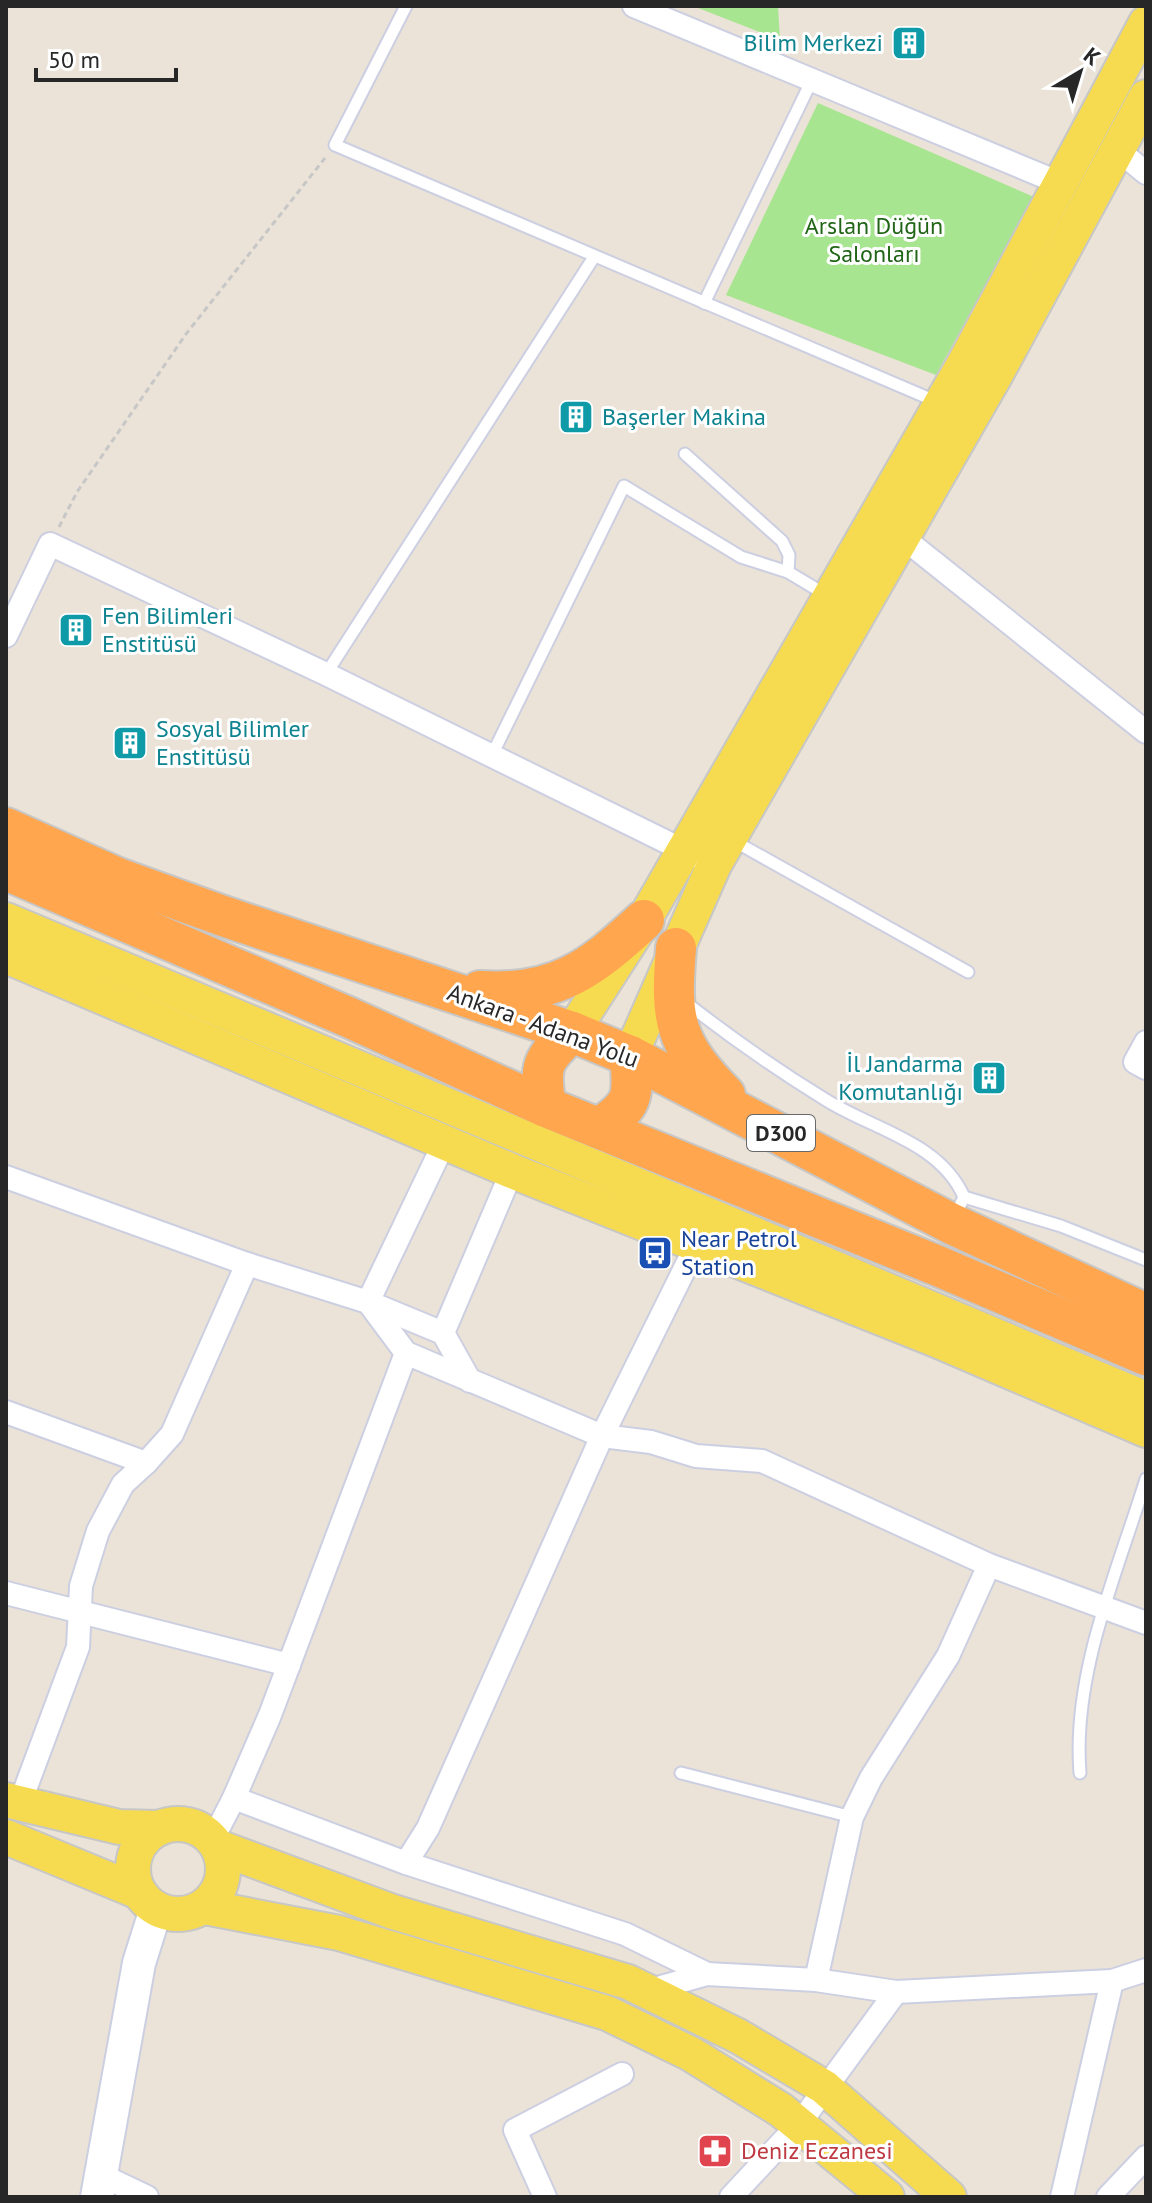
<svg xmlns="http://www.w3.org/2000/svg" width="1152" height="2203" font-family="'PT Sans',sans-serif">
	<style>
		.green { fill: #a7e590 }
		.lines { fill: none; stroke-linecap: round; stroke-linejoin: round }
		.lane-casing { stroke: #cccfe1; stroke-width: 15 }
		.street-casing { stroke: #cccfe1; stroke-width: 26 }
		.secondary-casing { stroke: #cccfe1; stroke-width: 36 }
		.primary-casing { stroke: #c7c7c7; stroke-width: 38 }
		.highway-casing { stroke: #c7c7c7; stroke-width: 44 }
		.path { stroke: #c7c7c7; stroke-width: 3; stroke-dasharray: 6 4; stroke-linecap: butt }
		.lane { stroke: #fff; stroke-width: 11 }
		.street { stroke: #fff; stroke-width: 22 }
		.secondary { stroke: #fff; stroke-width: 32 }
		.primary { stroke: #f6db51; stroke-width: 34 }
		.highway { stroke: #ffa64e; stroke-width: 40 }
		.labels { text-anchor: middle; stroke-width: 6; stroke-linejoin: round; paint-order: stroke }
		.shield { fill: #fff; stroke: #686868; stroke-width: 2 }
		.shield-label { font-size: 22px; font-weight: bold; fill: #272727 }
		.culture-label { font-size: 24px; fill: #0d838f; stroke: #fff; text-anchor: start }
		.park-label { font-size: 24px; fill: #216516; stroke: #fff }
		.street-label { font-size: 24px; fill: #272727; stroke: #fff }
		.transit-label { font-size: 24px; fill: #164399; stroke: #fff; text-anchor: start }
		.health-label { font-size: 24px; fill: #be3a42; stroke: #fff; text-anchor: start }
	</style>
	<rect width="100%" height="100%" fill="#ebe3d7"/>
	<g class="green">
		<polygon points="693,6 778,6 780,40"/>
		<polygon points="818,103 1034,197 936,375 726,295"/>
	</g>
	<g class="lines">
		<g class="lane-casing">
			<g id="lane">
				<polyline points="406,6 335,145 940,403"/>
				<polyline points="704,303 812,80"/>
				<polyline points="685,454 782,541 789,555 788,572"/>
				<polyline points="326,674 594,257"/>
				<polyline points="492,755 624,486 741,557 788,572 828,596"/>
				<polyline points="734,841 968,972"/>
				<path d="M684,1001C730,1037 777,1070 826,1100C874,1130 940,1142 964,1197L955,1216"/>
				<polyline points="964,1197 1061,1226 1146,1260"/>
				<polyline points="681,1773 852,1817"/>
				<path d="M1080,1773C1072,1674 1117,1573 1146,1479"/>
			</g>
		</g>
		<g class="street-casing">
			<g id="street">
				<polyline points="634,6 1062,184"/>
				<polyline points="1118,150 1146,173"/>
				<polyline points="902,537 1146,732"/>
				<polyline points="6,636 50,544 326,674 695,856"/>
				<polyline points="1146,1042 1135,1062 1146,1068"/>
				<polyline points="445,1141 368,1302 406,1353 602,1436 651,1442 696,1456 762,1461 989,1565 1146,1623"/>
				<polyline points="6,1177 247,1264 368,1302 443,1333 470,1381"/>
				<polyline points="443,1333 512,1171"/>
				<polyline points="6,1412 146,1463 172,1434 247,1264"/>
				<polyline points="6,1593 289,1665"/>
				<polyline points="234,1798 406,1863 625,1934 707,1974"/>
				<polyline points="20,1803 78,1647 81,1586 98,1531 123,1484 146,1463"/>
				<polyline points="207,1835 219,1827 234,1798 270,1715 406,1353"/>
				<polyline points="406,1863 428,1828 602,1436 697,1244"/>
				<polyline points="816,1980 852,1817 871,1778 948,1656 989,1565"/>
				<polyline points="647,1991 707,1974 816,1980 896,1992 1112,1981 1146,1970"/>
				<polyline points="101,2175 147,2197"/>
				<polyline points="545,2197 515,2130 622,2074"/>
				<polyline points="731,2197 800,2123 896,1992"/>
				<polyline points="1062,2197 1112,1981"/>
				<polyline points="1108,2197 1146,2157"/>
			</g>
		</g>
		<g class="secondary-casing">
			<polyline id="secondary" points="97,2197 139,1963 156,1909"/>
		</g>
		<g class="primary-casing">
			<g id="primary">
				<polyline points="6,920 1146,1399"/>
				<polyline points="6,956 512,1171 934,1339 1146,1430"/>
				<polyline points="572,1032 644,920 964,364 1146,23"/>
				<polyline points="630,1056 714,865 996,374 1146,97"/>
				<polyline points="6,1800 119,1827 160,1828"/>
				<circle cx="178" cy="1869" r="45"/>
				<polyline points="6,1837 139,1892"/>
				<polyline points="218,1847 393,1912 628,1982 738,2036 824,2087 949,2197"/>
				<polyline points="205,1907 339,1933 607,2013 691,2054 781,2110 887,2197"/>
			</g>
		</g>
		<g class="highway-casing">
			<g id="highway">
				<polyline points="6,828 118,878 223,916 572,1032 630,1056 952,1224 1146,1314"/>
				<polyline points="6,870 348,1017 546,1107 938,1266 1146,1355"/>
				<path d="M676,948C670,1020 674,1043 725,1095"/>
				<path d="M480,991C556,996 591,969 644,920"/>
				<path d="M546,1107C539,1066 541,1060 572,1032"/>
				<path d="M599,1128C634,1105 634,1097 630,1056"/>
			</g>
		</g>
		<polyline class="path" points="59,527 77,492 186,334 325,158"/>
		<use href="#lane" class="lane"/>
		<use href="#street" class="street"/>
		<use href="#secondary" class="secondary"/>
		<use href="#primary" class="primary"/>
		<use href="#highway" class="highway"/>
	</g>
	<defs>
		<g id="building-square" transform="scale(1.8)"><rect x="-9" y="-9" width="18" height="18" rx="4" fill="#0f9aa8" stroke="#fff"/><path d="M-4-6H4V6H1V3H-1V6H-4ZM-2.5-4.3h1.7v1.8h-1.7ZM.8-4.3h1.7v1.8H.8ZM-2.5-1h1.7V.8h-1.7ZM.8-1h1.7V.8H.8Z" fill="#fff"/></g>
		<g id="bus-square" transform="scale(1.8)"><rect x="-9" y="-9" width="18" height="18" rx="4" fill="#1a4fb4" stroke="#fff"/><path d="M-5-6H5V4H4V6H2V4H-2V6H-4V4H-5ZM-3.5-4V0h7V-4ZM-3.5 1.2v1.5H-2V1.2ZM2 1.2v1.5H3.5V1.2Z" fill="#fff"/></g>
		<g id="pharmacy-square" transform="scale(1.8)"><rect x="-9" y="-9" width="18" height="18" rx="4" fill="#e0444e" stroke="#fff"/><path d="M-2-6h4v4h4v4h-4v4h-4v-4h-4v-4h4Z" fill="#fff"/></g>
	</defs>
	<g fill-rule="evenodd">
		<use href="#building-square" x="909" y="43"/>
		<use href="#building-square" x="576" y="417"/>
		<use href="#building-square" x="76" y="630"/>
		<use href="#building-square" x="130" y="743"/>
		<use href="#building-square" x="989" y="1078"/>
		<use href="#bus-square" x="655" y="1253"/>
		<use href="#pharmacy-square" x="715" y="2151"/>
	</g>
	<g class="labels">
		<rect class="shield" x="747" y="1115" width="68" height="36" rx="6"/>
		<g class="shield-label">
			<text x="781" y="1141">D300</text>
		</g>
		<g class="culture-label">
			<text x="883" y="51" text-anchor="end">Bilim Merkezi</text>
			<text x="602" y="425">Başerler Makina</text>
			<text x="102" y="624">Fen Bilimleri<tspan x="102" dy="28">Enstitüsü</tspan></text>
			<text x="156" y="737">Sosyal Bilimler<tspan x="156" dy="28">Enstitüsü</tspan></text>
			<text x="963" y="1072" text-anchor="end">İl Jandarma<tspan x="963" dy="28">Komutanlığı</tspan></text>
		</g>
		<g class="park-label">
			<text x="874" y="234">Arslan Düğün<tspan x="874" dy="28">Salonları</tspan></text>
		</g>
		<g class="street-label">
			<text transform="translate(543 1026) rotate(20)" y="8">Ankara - Adana Yolu</text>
		</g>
		<g class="transit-label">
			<text x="681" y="1247">Near Petrol<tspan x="681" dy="28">Station</tspan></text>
		</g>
		<g class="health-label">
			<text x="741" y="2159">Deniz Eczanesi</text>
		</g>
	</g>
	<rect width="1152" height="2203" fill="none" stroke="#272727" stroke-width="16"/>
	<g transform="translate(1080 72) rotate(38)" stroke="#ffffff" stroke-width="6" paint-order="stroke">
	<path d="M0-6L14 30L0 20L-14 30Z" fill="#272727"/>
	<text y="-12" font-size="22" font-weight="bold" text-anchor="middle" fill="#272727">K</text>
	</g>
	<path d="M36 68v12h140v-12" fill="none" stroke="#272727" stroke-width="4"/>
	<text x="48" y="68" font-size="24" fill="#272727" stroke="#ffffff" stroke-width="6" paint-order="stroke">50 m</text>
</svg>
